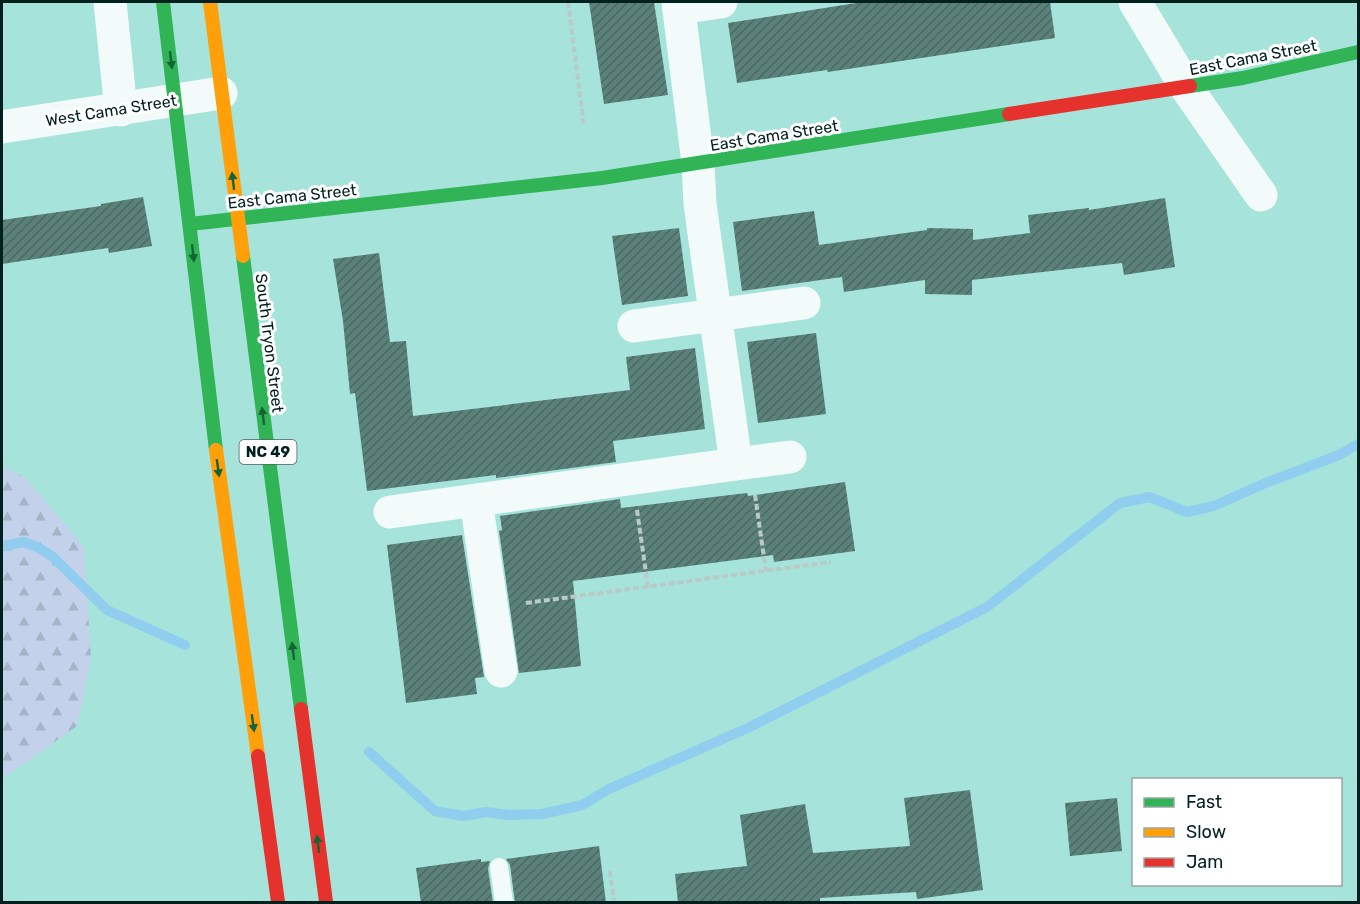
<svg xmlns="http://www.w3.org/2000/svg" width="1360" height="904" font-family="Rubik,sans-serif">
	<style>
		.forest { fill: url(#forest-firs) }
		.lines { fill: none; stroke-linecap: round; stroke-linejoin: round }
		.stream { stroke: #91cdef; stroke-width: 10 }
		.building { fill: url(#building-hatch) }
		.path { stroke: #b9cac7; stroke-width: 4; stroke-dasharray: 6 3; stroke-linecap: butt }
		.lane { stroke: #f2fbfa; stroke-width: 18 }
		.street { stroke: #f2fbfa; stroke-width: 33 }
		.fast { stroke: #30b455; stroke-width: 14 }
		.slow { stroke: #ff9f0a; stroke-width: 14 }
		.jam { stroke: #e5322d; stroke-width: 14 }
		.oneway { fill: #166336 }
		.labels { text-anchor: middle; stroke-width: 6; stroke-linejoin: round; paint-order: stroke }
		.shield { fill: #fff; stroke: #4c6361; stroke-width: 1.5 }
		.shield-label { font-size: 15px; font-weight: bold; fill: #00201d }
		.street-label { font-size: 16px; fill: #00201d; stroke: #fff }
	</style>
	<defs>
		<pattern id="forest-firs" width="22" height="20" patternUnits="userSpaceOnUse" patternTransform="scale(1.5)"><rect width="22" height="20" fill="#c3d2ea"/><path d="M5 1l3.5 6h-7zM16 11l3.5 6h-7z" fill="#a6b4c8"/></pattern>
		<pattern id="building-hatch" width="6" height="6" patternUnits="userSpaceOnUse" patternTransform="scale(1.5)"><rect width="6" height="6" fill="#5b817a"/><path d="M-1 1l2-2M0 6l6-6M5 7l2-2" fill="none" stroke="#496963"/></pattern>
	</defs>
	<rect width="100%" height="100%" fill="#a5e3db"/>
	<polygon class="forest" points="2,467 25,477 84,547 91,659 77,726 2,779"/>
	<g class="lines">
		<g class="stream">
			<polyline points="2,546 24,542 39,548 53,557 107,610 185,645"/>
			<polyline points="369,752 435,811 463,816 486,812 509,815 542,814 582,805 609,789 750,727 987,607 1120,503 1149,497 1187,512 1214,506 1263,484 1339,455 1358,444"/>
		</g>
	</g>
	<g class="building">
		<polygon points="589,2 654,2 668,95 604,104"/>
		<polygon points="863,2 1050,2 1055,38 828,72 827,70 737,83 728,23"/>
		<polygon points="143,197 152,246 109,253 108,248 2,264 2,220 101,206 101,204"/>
		<polygon points="1165,198 1175,267 1124,275 1122,263 972,280 972,295 925,294 925,280 844,292 842,277 742,291 733,222 814,211 819,245 927,230 927,228 973,229 973,240 1030,233 1028,215 1089,208 1089,210"/>
		<polygon points="679,228 688,296 622,305 612,236"/>
		<polygon points="379,253 390,342 406,341 413,416 630,390 626,357 695,348 705,429 613,441 616,462 496,478 496,475 367,491 355,393 350,394 343,321 333,259"/>
		<polygon points="816,333 826,414 758,423 747,342"/>
		<polygon points="845,482 855,551 774,562 773,555 573,581 581,666 519,673 499,531 502,530 500,516 620,499 621,508 747,493 748,496"/>
		<polygon points="462,535 484,677 475,678 477,694 406,703 387,545"/>
		<polygon points="970,790 983,890 917,899 916,892 820,898 820,903 678,903 675,874 747,866 740,815 805,804 813,853 910,846 904,798"/>
		<polygon points="1117,798 1122,851 1070,856 1065,803"/>
		<polygon points="599,846 606,903 515,903 510,865 506,859"/>
		<polygon points="481,859 481,862 490,861 488,869 493,903 421,903 416,868"/>
	</g>
	<g class="lines">
		<g class="path">
			<polyline points="568,2 584,126"/>
			<polyline points="755,495 766,571"/>
			<polyline points="637,510 648,587"/>
			<polyline points="526,603 831,562"/>
			<polyline points="610,871 614,902"/>
		</g>
		<polyline class="lane" points="499,867 504,902"/>
		<g class="street">
			<polyline points="110,2 121,110"/>
			<polyline points="678,2 698,163 700,204 736,464 790,457"/>
			<polyline points="1135,2 1186,87 1261,195"/>
			<polyline points="679,8 721,2"/>
			<polyline points="2,127 221,93"/>
			<polyline points="634,326 804,303"/>
			<polyline points="476,500 501,671"/>
			<polyline points="390,512 736,464"/>
		</g>
		<g class="fast">
			<polyline points="163,2 216,450"/>
			<polyline points="1190,86 1243,78 1358,52"/>
			<polyline points="190,224 602,178 1009,114"/>
			<polyline points="243,256 301,709"/>
		</g>
		<g class="slow">
			<polyline points="210,2 243,256"/>
			<polyline points="216,450 258,756"/>
		</g>
		<g class="jam">
			<polyline points="1009,114 1190,86"/>
			<polyline points="301,709 326,902"/>
			<polyline points="258,756 278,902"/>
		</g>
	</g>
	<defs><path id="oneway-solid" d="M-6-.8H1V-3.2L6.5 0L1 3.2V.8H-6Z" transform="scale(1.5)"/></defs>
	<g class="oneway">
		<use href="#oneway-solid" transform="translate(171 60) rotate(83)"/>
		<use href="#oneway-solid" transform="translate(233 181) rotate(-97)"/>
		<use href="#oneway-solid" transform="translate(193 253) rotate(84)"/>
		<use href="#oneway-solid" transform="translate(263 416) rotate(-97)"/>
		<use href="#oneway-solid" transform="translate(218 468) rotate(82)"/>
		<use href="#oneway-solid" transform="translate(293 651) rotate(-97)"/>
		<use href="#oneway-solid" transform="translate(253 723) rotate(82)"/>
		<use href="#oneway-solid" transform="translate(318 844) rotate(-97)"/>
	</g>
	<g class="labels">
		<rect class="shield" x="239.5" y="440" width="57" height="24" rx="4.5"/>
		<g class="shield-label">
			<text x="268" y="457">NC 49</text>
		</g>
		<g class="street-label">
			<text transform="translate(1253 57) rotate(-11)" y="6">East Cama Street</text>
			<text transform="translate(111 110) rotate(-9)" y="6">West Cama Street</text>
			<text transform="translate(774 135) rotate(-9)" y="6">East Cama Street</text>
			<text transform="translate(292 196) rotate(-6)" y="6">East Cama Street</text>
			<text transform="translate(270 343) rotate(83)" y="6">South Tryon Street</text>
		</g>
	</g>
	<rect width="1360" height="904" fill="none" stroke="#00201d" stroke-width="6"/>
	<rect x="1132" y="778" width="210" height="108" fill="#ffffff" stroke="#99a6a5" stroke-width="1.5"/>
	<rect x="1144" y="798" width="30" height="9" fill="#30b455" stroke="#99a6a5" stroke-width="1.5"/>
	<text x="1186" y="808" font-size="18" fill="#00201d">Fast</text>
	<rect x="1144" y="828" width="30" height="9" fill="#ff9f0a" stroke="#99a6a5" stroke-width="1.5"/>
	<text x="1186" y="838" font-size="18" fill="#00201d">Slow</text>
	<rect x="1144" y="858" width="30" height="9" fill="#e5322d" stroke="#99a6a5" stroke-width="1.5"/>
	<text x="1186" y="868" font-size="18" fill="#00201d">Jam</text>
</svg>
